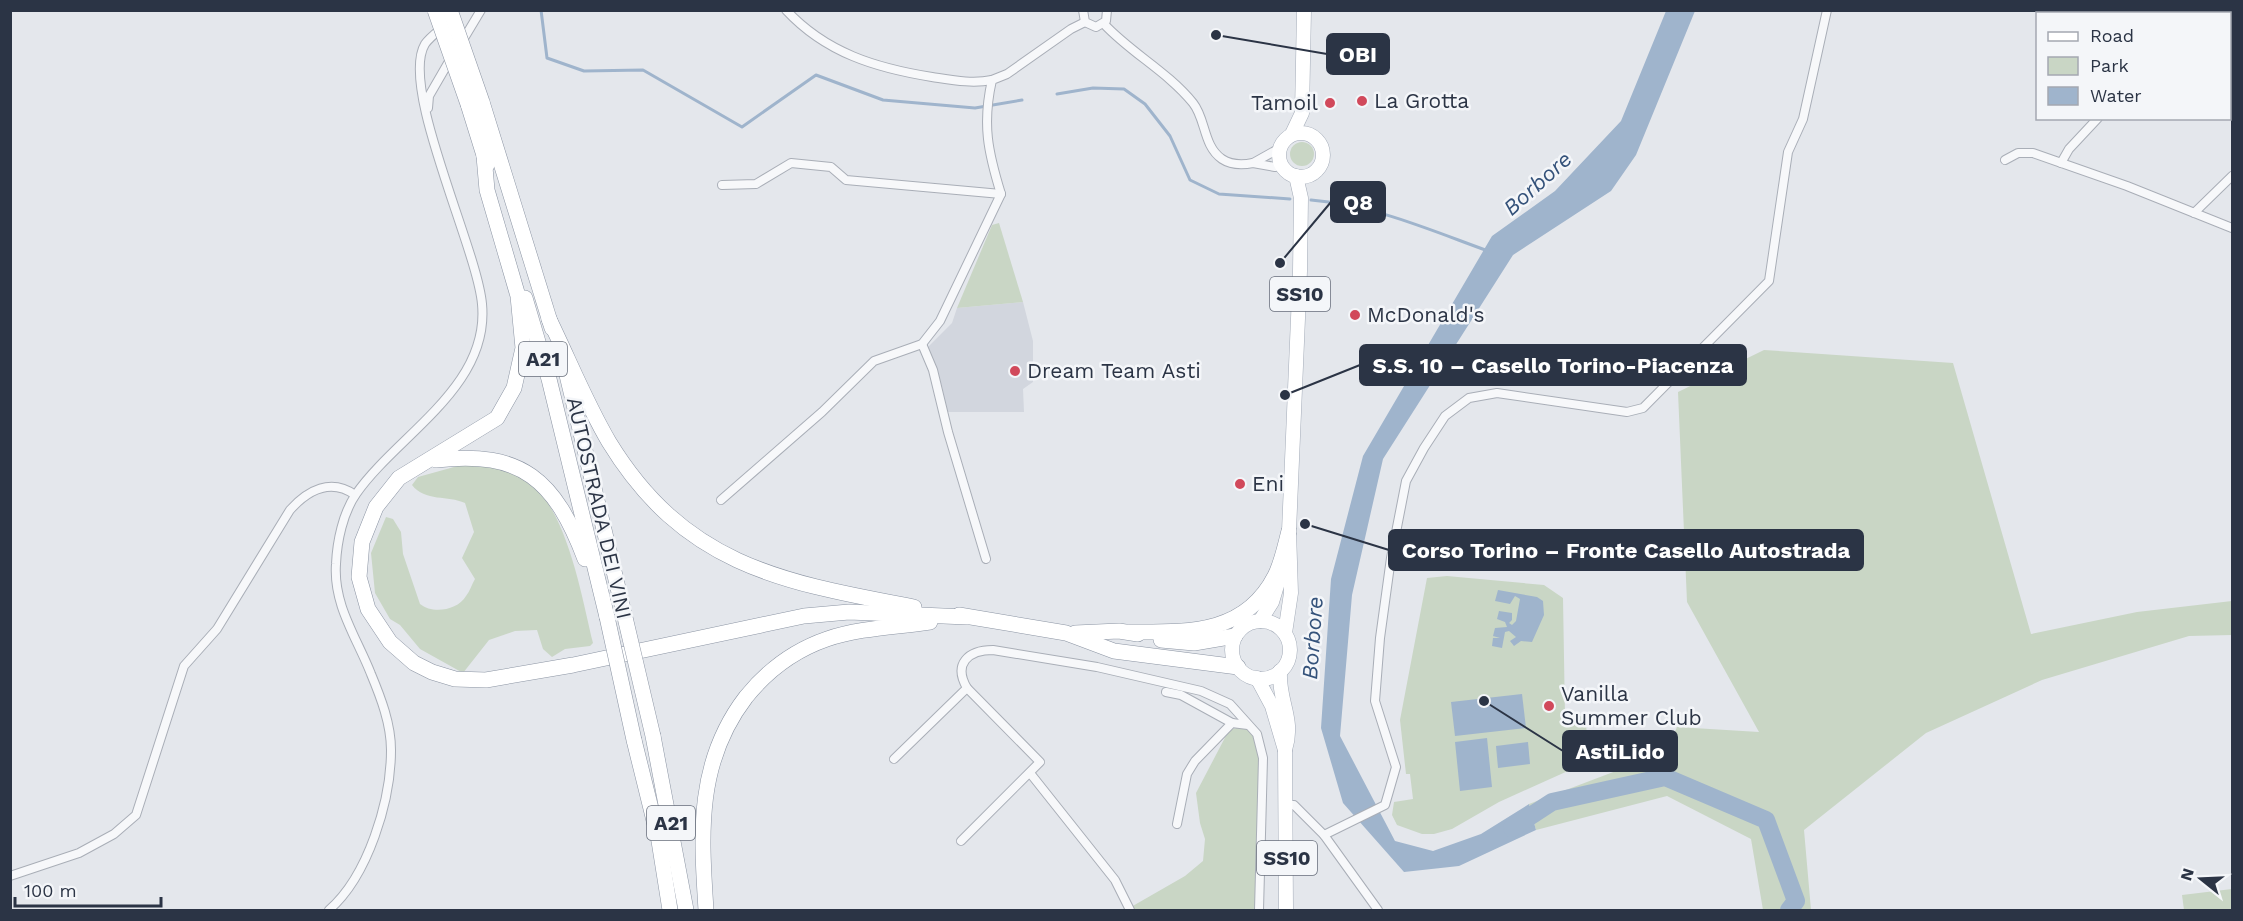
<svg xmlns="http://www.w3.org/2000/svg" width="2243" height="921" font-family="'Work Sans',sans-serif">
	<style>
		.built { fill: #d2d6de }
		.green { fill: #c9d6c5 }
		.water { fill: #9fb4cc }
		.lines { fill: none; stroke-linecap: round; stroke-linejoin: round }
		.stream { stroke: #9fb4cc; stroke-width: 3 }
		.river { stroke: #9fb4cc; stroke-width: 18 }
		.street-casing { stroke: #a9aeb7; stroke-width: 10 }
		.primary-casing { stroke: #a3abb8; stroke-width: 15 }
		.highway-casing { stroke: #8b94a3; stroke-width: 16 }
		.street { stroke: #f7f8fa; stroke-width: 8 }
		.primary { stroke: #fff; stroke-width: 14 }
		.highway { stroke: #fff; stroke-width: 15 }
		.highway-bridge-casing { stroke: #8b94a3; stroke-width: 16; stroke-linecap: butt }
		.highway-bridge { stroke: #fff; stroke-width: 15 }
		.poi-dot { fill: #d1495b; stroke: #f4f6f9; stroke-width: 2 }
		.labels { text-anchor: middle; stroke-width: 5; stroke-linejoin: round; paint-order: stroke }
		.shield { fill: #f4f6f9; stroke: #676e7b; stroke-width: 1.5 }
		.shield-label { font-size: 20px; font-weight: bold; fill: #2b3445 }
		.poi-label { font-size: 21px; fill: #2b3445; stroke: #f4f6f9; text-anchor: start }
		.street-label { font-size: 21px; fill: #2b3445; stroke: #f4f6f9 }
		.water-label { font-size: 22px; font-style: italic; fill: #34527a; stroke: #f4f6f9 }
		.leader { fill: none; stroke: #2b3445; stroke-width: 2 }
		.callout-dot { fill: #2b3445; stroke: #f4f6f9; stroke-width: 2 }
		.callout { fill: #2b3445; stroke: #2b3445; stroke-width: 2 }
		.callout-label { font-size: 22px; text-anchor: middle; font-weight: bold; fill: #fff }
	</style>
	<rect width="100%" height="100%" fill="#e4e7ec"/>
	<polygon class="built" points="1023,302 1033,341 1033,382 1023,389 1024,412 947,412 942,386 927,348 952,323 957,308"/>
	<g class="green">
		<circle cx="1302" cy="154" r="12"/>
		<polygon points="999,223 1023,302 957,308 992,225"/>
		<polygon points="1764,350 1953,363 2031,634 2137,612 2232,601 2232,635 2189,636 2042,680 1926,733 1804,830 1811,910 1763,910 1751,839 1667,796 1536,830 1529,804 1666,752 1677,727 1759,732 1687,602 1678,392"/>
		<path d="M472,462C485,465 500,467 513,471C565,491 581,595 593,643L590,646L565,649L552,657L543,649L537,630L515,631L489,640L463,673L420,649L400,625L390,619L375,593L371,553L386,517L393,519L401,532L403,554L420,604C432,614 457,611 466,596C470,591 472,584 475,579L462,558L474,532L465,503C448,495 425,502 412,485L418,477Z"/>
		<polygon points="1447,576 1544,585 1563,598 1565,717 1585,716 1590,761 1499,802 1452,829 1434,834 1422,834 1397,825 1392,815 1394,802 1413,799 1410,774 1406,774 1400,720 1427,578"/>
		<polygon points="1248,725 1263,758 1259,910 1130,910 1131,907 1185,876 1203,861 1205,839 1200,823 1196,793 1229,730"/>
		<polygon points="2232,889 2232,910 2184,910 2182,895"/>
	</g>
	<g class="water">
		<polygon points="1666,11 1695,11 1636,155 1611,191 1513,255 1383,459 1352,595 1340,736 1395,841 1433,851 1481,834 1529,804 1536,830 1459,866 1404,872 1343,803 1321,728 1331,579 1363,456 1492,236 1555,191 1621,121"/>
		<polygon points="1498,590 1537,597 1543,601 1544,615 1532,642 1521,641 1514,646 1510,641 1516,637 1509,631 1505,632 1502,648 1492,646 1493,638 1500,638 1493,636 1495,628 1507,627 1505,622 1497,619 1499,611 1512,613 1512,620 1509,623 1512,625 1516,621 1520,599 1515,596 1510,604 1495,601"/>
		<polygon points="1522,694 1526,728 1455,736 1451,702"/>
		<polygon points="1487,738 1492,787 1460,791 1455,742"/>
		<polygon points="1528,742 1530,764 1498,768 1496,746"/>
	</g>
	<g class="lines">
		<g class="stream">
			<polyline points="541,10 547,58 584,71 643,70 742,127 816,75 883,100 975,108 1022,100"/>
			<polyline points="1057,94 1093,88 1124,89 1145,104 1170,136 1190,180 1219,194 1290,199"/>
			<path d="M1311,200C1373,205 1430,230 1488,251"/>
		</g>
		<polyline class="river" points="1512,828 1552,802 1665,777 1766,820 1796,901 1789,910"/>
		<g class="street-casing">
			<g id="street">
				<path d="M786,10C826,53 876,68 932,77C952,80 972,84 992,80"/>
				<polyline points="1083,10 1085,22 1096,27 1106,21 1107,10"/>
				<path d="M1104,24C1131,53 1168,72 1193,103C1206,119 1203,146 1222,159C1231,165 1243,165 1253,163"/>
				<polyline points="460,45 481,10"/>
				<polyline points="428,108 429,96 451,58"/>
				<polyline points="1280,148 1253,163 1275,167 1281,165"/>
				<polyline points="2005,160 2018,153 2033,153 2127,186 2232,228"/>
				<polyline points="2061,163 2069,149 2098,118"/>
				<polyline points="722,185 756,184 791,163 831,167 846,180 1001,194"/>
				<polyline points="2194,213 2232,176"/>
				<polyline points="922,344 933,370 948,432 986,559"/>
				<path d="M721,500L822,412L874,361L922,344L940,321L1001,194C988,152 982,124 992,80L1007,74L1071,29L1085,22"/>
				<polyline points="1166,692 1181,695 1232,723"/>
				<polyline points="894,759 967,688"/>
				<polyline points="1030,773 1115,880 1130,910"/>
				<polyline points="1287,805 1294,805 1324,835 1378,910"/>
				<polyline points="1177,824 1187,774 1195,761 1232,723 1248,725"/>
				<polyline points="1324,835 1385,805 1396,767 1375,701 1380,638 1391,558 1406,481 1424,448 1445,416 1469,398 1497,393 1627,412 1643,408 1769,281 1788,152 1803,119 1827,10"/>
				<path d="M961,841L1040,762L967,688C953,664 968,650 993,650L1097,667L1201,691L1230,704L1257,734L1263,758L1259,910"/>
				<path d="M10,876L79,853L114,834L136,815L184,666L217,629L290,510C308,490 331,478 355,495"/>
				<path d="M329,910C368,876 391,801 391,750C391,724 381,698 371,674C357,638 333,605 336,564C337,541 343,513 356,494C397,435 490,387 482,304C477,248 399,87 425,44C429,38 437,32 443,27"/>
			</g>
		</g>
		<g class="primary-casing">
			<g id="primary">
				<circle cx="1301" cy="155" r="22"/>
				<polyline points="1292,134 1302,113 1304,10"/>
				<polyline points="1260,621 1272,602 1282,569"/>
				<circle cx="1261" cy="650" r="29"/>
				<polyline points="1285,633 1291,593 1289,531 1300,271 1301,198 1296,176"/>
				<path d="M1280,671C1278,701 1295,719 1285,750L1286,910"/>
				<polyline points="1257,678 1272,706 1285,750"/>
			</g>
		</g>
		<g class="highway-casing">
			<g id="highway">
				<polyline points="482,102 552,328"/>
				<polyline points="468,104 487,165"/>
				<polyline points="484,156 487,190 518,296 523,348 514,388 497,418 399,478 376,507 362,542 359,577 368,609 390,642 414,663 432,672 455,679 486,680 573,665 804,616 849,612 967,617"/>
				<polyline points="525,298 549,379 607,617"/>
				<path d="M549,319C569,360 586,403 609,442C685,566 782,582 914,607"/>
				<polyline points="566,371 624,613"/>
				<path d="M436,460C522,450 555,480 585,559"/>
				<polyline points="959,615 1066,633 1114,651 1238,667"/>
				<path d="M1129,632C1188,632 1245,635 1275,576C1282,562 1285,546 1289,531"/>
				<polyline points="1075,633 1119,631 1138,634"/>
				<polyline points="1161,640 1194,643 1235,636"/>
				<polyline points="653,736 686,910"/>
				<polyline points="634,740 659,841 670,910"/>
				<path d="M706,910C701,833 696,762 746,697C767,671 795,650 827,639C859,628 896,627 930,622"/>
			</g>
		</g>
		<use href="#street" class="street"/>
		<use href="#primary" class="primary"/>
		<use href="#highway" class="highway"/>
		<g class="highway-bridge-casing">
			<g id="highway-bridge">
				<polyline points="435,10 468,104"/>
				<polyline points="450,10 482,102"/>
				<polyline points="624,613 653,736"/>
				<polyline points="607,617 634,740"/>
			</g>
		</g>
		<use href="#highway-bridge" class="highway-bridge"/>
	</g>
	<g class="poi-dot">
		<circle cx="1362" cy="101" r="6"/>
		<circle cx="1330" cy="103" r="6"/>
		<circle cx="1355" cy="315" r="6"/>
		<circle cx="1015" cy="371" r="6"/>
		<circle cx="1240" cy="484" r="6"/>
		<circle cx="1549" cy="706" r="6"/>
	</g>
	<g class="labels">
		<g class="shield">
			<rect x="1270" y="277" width="60" height="34" rx="4.5"/>
			<rect x="519" y="342" width="48" height="34" rx="4.5"/>
			<rect x="647" y="806" width="48" height="34" rx="4.5"/>
			<rect x="1257" y="841" width="60" height="34" rx="4.5"/>
		</g>
		<g class="shield-label">
			<text x="1300" y="301">SS10</text>
			<text x="543" y="366">A21</text>
			<text x="671" y="830">A21</text>
			<text x="1287" y="865">SS10</text>
		</g>
		<g class="poi-label">
			<text x="1374" y="108">La Grotta</text>
			<text x="1318" y="110" text-anchor="end">Tamoil</text>
			<text x="1367" y="322">McDonald's</text>
			<text x="1027" y="378">Dream Team Asti</text>
			<text x="1252" y="491">Eni</text>
			<text x="1561" y="701">Vanilla<tspan x="1561" dy="24">Summer Club</tspan></text>
		</g>
		<g class="street-label">
			<text transform="translate(599 508) rotate(77)" y="7">AUTOSTRADA DEI VINI</text>
		</g>
		<g class="water-label">
			<text transform="translate(1537 183) rotate(-42)" y="8">Borbore</text>
			<text transform="translate(1312 638) rotate(-86)" y="8">Borbore</text>
		</g>
	</g>
	<path class="leader" d="M1216 35L1327 54M1280 263L1331 202M1285 395L1360 365M1305 524L1389 550M1484 701L1563 751"/>
	<g class="callout-dot">
		<circle cx="1216" cy="35" r="6"/>
		<circle cx="1280" cy="263" r="6"/>
		<circle cx="1285" cy="395" r="6"/>
		<circle cx="1305" cy="524" r="6"/>
		<circle cx="1484" cy="701" r="6"/>
	</g>
	<g class="callout">
		<rect x="1327" y="34" width="62" height="40" rx="6"/>
		<rect x="1331" y="182" width="54" height="40" rx="6"/>
		<rect x="1360" y="345" width="386" height="40" rx="6"/>
		<rect x="1389" y="530" width="474" height="40" rx="6"/>
		<rect x="1563" y="731" width="114" height="40" rx="6"/>
	</g>
	<g class="callout-label">
		<text x="1358" y="62">OBI</text>
		<text x="1358" y="210">Q8</text>
		<text x="1553" y="373">S.S. 10 – Casello Torino-Piacenza</text>
		<text x="1626" y="558">Corso Torino – Fronte Casello Autostrada</text>
		<text x="1620" y="759">AstiLido</text>
	</g>
	<rect width="2243" height="921" fill="none" stroke="#2b3445" stroke-width="24"/>
	<rect x="2036" y="12" width="195" height="108" fill="#f4f6f9" stroke="#a4a8b1" stroke-width="1.5"/>
	<rect x="2048" y="32" width="30" height="9" fill="#ffffff" stroke="#a4a8b1" stroke-width="1.5"/>
	<text x="2090" y="42" font-size="18" fill="#2b3445">Road</text>
	<rect x="2048" y="57" width="30" height="18" fill="#c9d6c5" stroke="#a4a8b1" stroke-width="1.5"/>
	<text x="2090" y="72" font-size="18" fill="#2b3445">Park</text>
	<rect x="2048" y="87" width="30" height="18" fill="#9fb4cc" stroke="#a4a8b1" stroke-width="1.5"/>
	<text x="2090" y="102" font-size="18" fill="#2b3445">Water</text>
	<g transform="translate(2201 879) rotate(288)" stroke="#f4f6f9" stroke-width="4.5" paint-order="stroke">
	<path d="M0-4.5L10 22L0 15L-10 22Z" fill="#2b3445"/>
	<text y="-9" font-size="16" font-weight="bold" text-anchor="middle" fill="#2b3445">N</text>
	</g>
	<path d="M15 897v9h146v-9" fill="none" stroke="#2b3445" stroke-width="3"/>
	<text x="24" y="897" font-size="18" fill="#2b3445" stroke="#f4f6f9" stroke-width="4.5" paint-order="stroke">100 m</text>
</svg>
